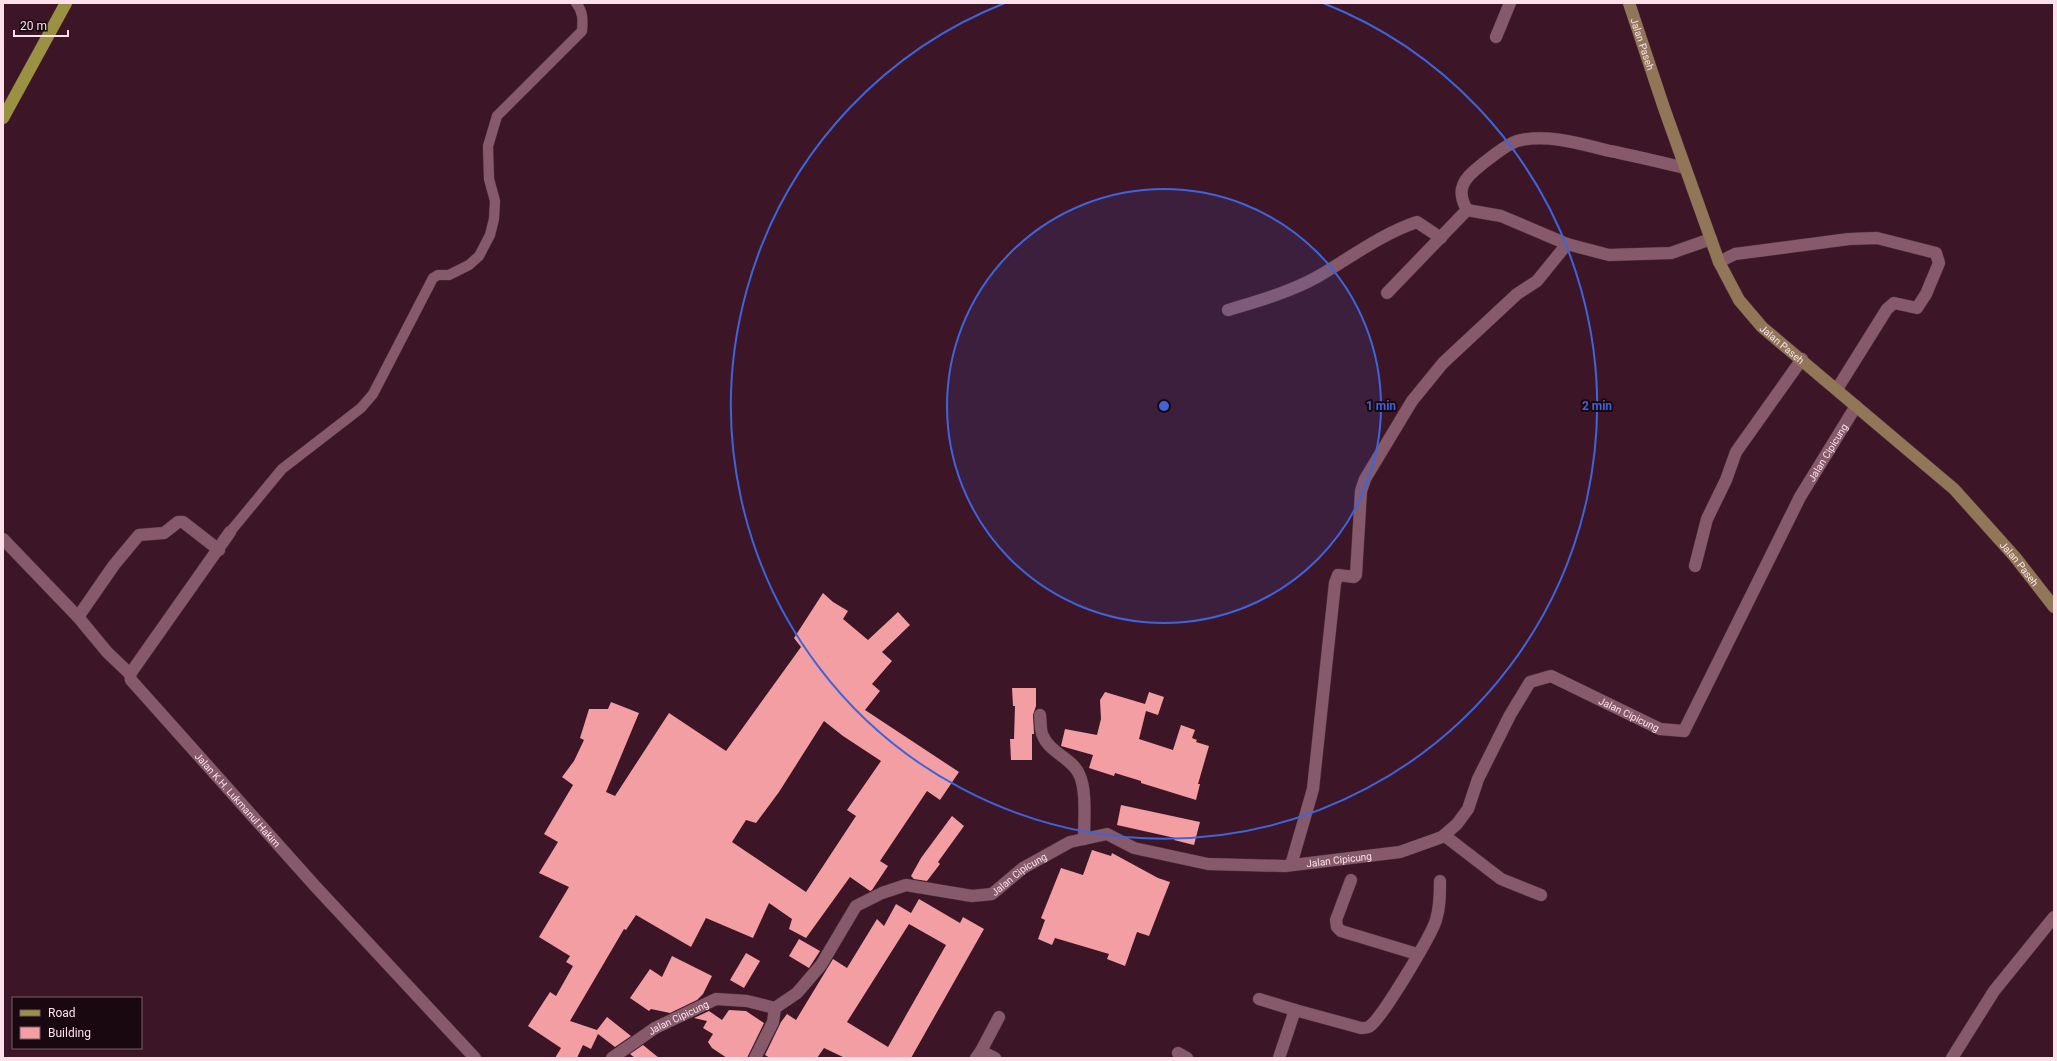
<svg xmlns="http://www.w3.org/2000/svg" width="2057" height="1061" font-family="Roboto,sans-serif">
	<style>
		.building { fill: #f29ea3; fill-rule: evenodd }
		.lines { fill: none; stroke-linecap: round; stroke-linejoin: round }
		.lane-casing { stroke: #51323f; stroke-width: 11 }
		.street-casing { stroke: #51323f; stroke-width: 13 }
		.secondary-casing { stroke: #51323f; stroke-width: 13 }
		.primary-casing { stroke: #51323f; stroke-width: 13 }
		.lane { stroke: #875a6b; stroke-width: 10 }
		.street { stroke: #875a6b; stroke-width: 12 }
		.secondary { stroke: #917657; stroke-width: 12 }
		.primary { stroke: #9a9142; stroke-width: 12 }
		.ring { fill: none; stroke: #3e64db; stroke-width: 2 }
		.labels { text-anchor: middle; stroke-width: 4; stroke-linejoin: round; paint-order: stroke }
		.street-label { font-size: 10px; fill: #fce1ea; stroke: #19080f }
		.centre { fill: #3e64db; stroke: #19080f; stroke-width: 2 }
		.ring-label { font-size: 12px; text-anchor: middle; font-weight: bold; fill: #3e64db; stroke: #19080f; stroke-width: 4; stroke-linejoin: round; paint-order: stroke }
	</style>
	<rect width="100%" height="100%" fill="#3c1626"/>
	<g class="building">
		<path d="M823,593L833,602L848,611L843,619L868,640L898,612L910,625L882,652L892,661L872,684L880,691L865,710L959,772L940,800L927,791L880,861L888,866L872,890L870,891L850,877L806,938L789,929L792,919L769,903L753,938L706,918L691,947L636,915L626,930L624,929L570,1021L597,1030L607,1017L631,1036L615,1047L598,1034L591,1049L583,1045L577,1058H555L561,1048L528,1026L550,992L556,996L573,966L566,962L570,956L539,937L569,887L539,873L558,842L544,834L573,785L562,777L574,761L584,740L580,738L589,709H608L611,702L639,713L606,792L615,796L669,713L726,751L801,647L794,638ZM824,721L843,736L881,761L847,810L856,816L806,892L732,842L746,820L756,823L779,792Z"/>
		<polygon points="1012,688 1036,688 1036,706 1033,715 1034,734 1032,734 1032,760 1011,760 1010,739 1014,739 1015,706 1013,706"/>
		<polygon points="1105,692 1145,704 1149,692 1164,697 1158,715 1146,711 1139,739 1173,750 1181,725 1195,730 1192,738 1197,740 1196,742 1209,746 1198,784 1200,784 1196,800 1141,783 1141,781 1115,773 1114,776 1089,768 1093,755 1061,746 1065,729 1097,735 1101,719 1100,700"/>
		<polygon points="1121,805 1200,822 1194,845 1174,840 1175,838 1117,825"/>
		<polygon points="952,816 964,826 938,862 940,864 927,881 914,879 911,876 921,858"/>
		<polygon points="1092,850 1111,856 1112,853 1158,878 1170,882 1149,936 1137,932 1125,966 1107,959 1109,954 1055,938 1052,945 1038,939 1045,920 1041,918 1061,868 1083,875"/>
		<path d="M919,899L960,923L963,917L984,929L911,1058H845L824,1048L817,1058H770L765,1055L781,1022L787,1014L796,1020L833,959L847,968L877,919L884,926L896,904L911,913ZM909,924L946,945L888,1047L847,1022Z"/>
		<polygon points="799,939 820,951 809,968 789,956"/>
		<polygon points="746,953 760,961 744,988 730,980"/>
		<polygon points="672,956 712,976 703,994 697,1000 670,1013 651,1009 649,1011 630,998 650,969 662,977"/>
		<polygon points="729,1010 746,1011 764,1023 747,1058 727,1058 712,1048 708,1042 713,1034 703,1028 707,1021 694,1018 709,1011 722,1020"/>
		<polygon points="643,1045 659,1058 635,1058 630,1054"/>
	</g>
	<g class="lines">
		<g class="lane-casing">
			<path id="lane" d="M230,532L282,469L361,408L373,394L433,278L438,275H449L469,265L479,256L490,235L494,219L495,201L489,179L488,146L497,116L582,31C583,20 583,11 576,3"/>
		</g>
		<g class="street-casing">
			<g id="street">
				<polyline points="1496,37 1510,3"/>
				<path d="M1467,210C1458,194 1460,183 1474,171C1483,163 1507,144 1517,141C1547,133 1581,144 1610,151C1635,156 1660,162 1685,168"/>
				<polyline points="1719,262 1735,254 1849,239 1877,238 1936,253 1939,263 1926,294 1917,308 1894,303 1887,309 1837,389"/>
				<polyline points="1387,293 1467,210 1501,216 1567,244 1609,255 1671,253 1711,239"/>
				<path d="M1228,310C1258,301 1290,292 1317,277C1350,258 1381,234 1417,222L1441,238"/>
				<path id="s1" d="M3,539L78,617L107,652L130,674L131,680L315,886L475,1058"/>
				<polyline points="1695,566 1707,519 1726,480 1736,452 1802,359"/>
				<polyline points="78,617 114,565 139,535 164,533 178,522 183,522 219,550"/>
				<polyline points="130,674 230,532"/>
				<path d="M1040,715C1041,722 1040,731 1043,736C1050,753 1072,758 1079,774C1087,789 1084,822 1084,839"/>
				<polyline points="1445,836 1501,879 1541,895"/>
				<polyline points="1291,865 1313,789 1335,583 1338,575 1354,577 1356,575 1361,491 1365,479 1412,401 1443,363 1517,294 1537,281 1567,244"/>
				<polyline points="1351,880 1336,920 1337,927 1341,931 1417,954"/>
				<polyline points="1259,999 1295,1010"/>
				<polyline points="981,1051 999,1017"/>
				<polyline points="1178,1053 1187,1058"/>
				<path id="s2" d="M612,1058L655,1028L716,999L747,1001L775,1008L797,993L821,965L856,906L882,893L906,885L972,896L992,894L1023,868L1070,842L1107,834L1134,848L1208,864L1285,866L1400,852L1442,837L1457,824L1468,809L1478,779L1510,715L1530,682L1551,676L1660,729L1684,731L1800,497L1856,406"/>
				<polyline points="755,1058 773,1022 775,1008"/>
				<polyline points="976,1058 981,1051 995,1058"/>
				<path d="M1279,1058L1295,1010L1361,1028C1364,1028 1368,1028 1370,1026C1382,1018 1431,936 1436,920C1440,907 1440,894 1440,881"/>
				<polyline points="1952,1058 1994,991 2054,917"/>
			</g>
		</g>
		<g class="secondary-casing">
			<g id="secondary">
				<path id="s3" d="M1629,3L1664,108L1719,262L1739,300L1762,327L1954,489L2015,557L2054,607"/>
			</g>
		</g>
		<g class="primary-casing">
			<polyline id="primary" points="3,118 66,3"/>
		</g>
		<use href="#lane" class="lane"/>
		<use href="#street" class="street"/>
		<use href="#secondary" class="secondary"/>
		<use href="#primary" class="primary"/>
	</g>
	<circle cx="1164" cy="406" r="217" fill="#3e64db" fill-opacity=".12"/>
	<g class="ring">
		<circle cx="1164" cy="406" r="217"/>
		<path d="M1323 3A433 433 0 1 1 1005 3"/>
	</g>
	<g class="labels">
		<g class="street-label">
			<text dy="4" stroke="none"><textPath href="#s3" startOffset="43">Jalan Paseh</textPath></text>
			<text dy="4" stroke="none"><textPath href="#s3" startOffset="379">Jalan Paseh</textPath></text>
			<text dy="4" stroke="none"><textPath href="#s2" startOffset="1590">Jalan Cipicung</textPath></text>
			<text dy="4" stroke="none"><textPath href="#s3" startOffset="703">Jalan Paseh</textPath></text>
			<text dy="4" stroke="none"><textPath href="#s2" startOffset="1218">Jalan Cipicung</textPath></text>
			<text dy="4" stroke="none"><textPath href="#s1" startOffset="352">Jalan K.H. Lukmanul Hakim</textPath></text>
			<text dy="4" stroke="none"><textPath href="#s2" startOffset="823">Jalan Cipicung</textPath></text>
			<text dy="4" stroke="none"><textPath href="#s2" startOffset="487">Jalan Cipicung</textPath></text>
			<text dy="4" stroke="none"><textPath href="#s2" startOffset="78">Jalan Cipicung</textPath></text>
		</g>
	</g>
	<circle cx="1164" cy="406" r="6" class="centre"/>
	<g class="ring-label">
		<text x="1381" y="410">1 min</text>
		<text x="1597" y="410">2 min</text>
	</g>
	<rect width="2057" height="1061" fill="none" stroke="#fce1ea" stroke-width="8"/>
	<rect x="12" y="997" width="130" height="52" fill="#19080f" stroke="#745f67"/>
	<rect x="20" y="1010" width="20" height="6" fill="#9a9142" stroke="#745f67"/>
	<text x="48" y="1017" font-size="12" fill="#fce1ea">Road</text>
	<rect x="20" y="1027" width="20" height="12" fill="#f29ea3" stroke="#745f67"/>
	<text x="48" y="1037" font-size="12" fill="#fce1ea">Building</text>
	<path d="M14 30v6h54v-6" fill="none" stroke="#fce1ea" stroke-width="2"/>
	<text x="20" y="30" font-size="12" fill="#fce1ea" stroke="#19080f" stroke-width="3" paint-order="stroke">20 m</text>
</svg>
